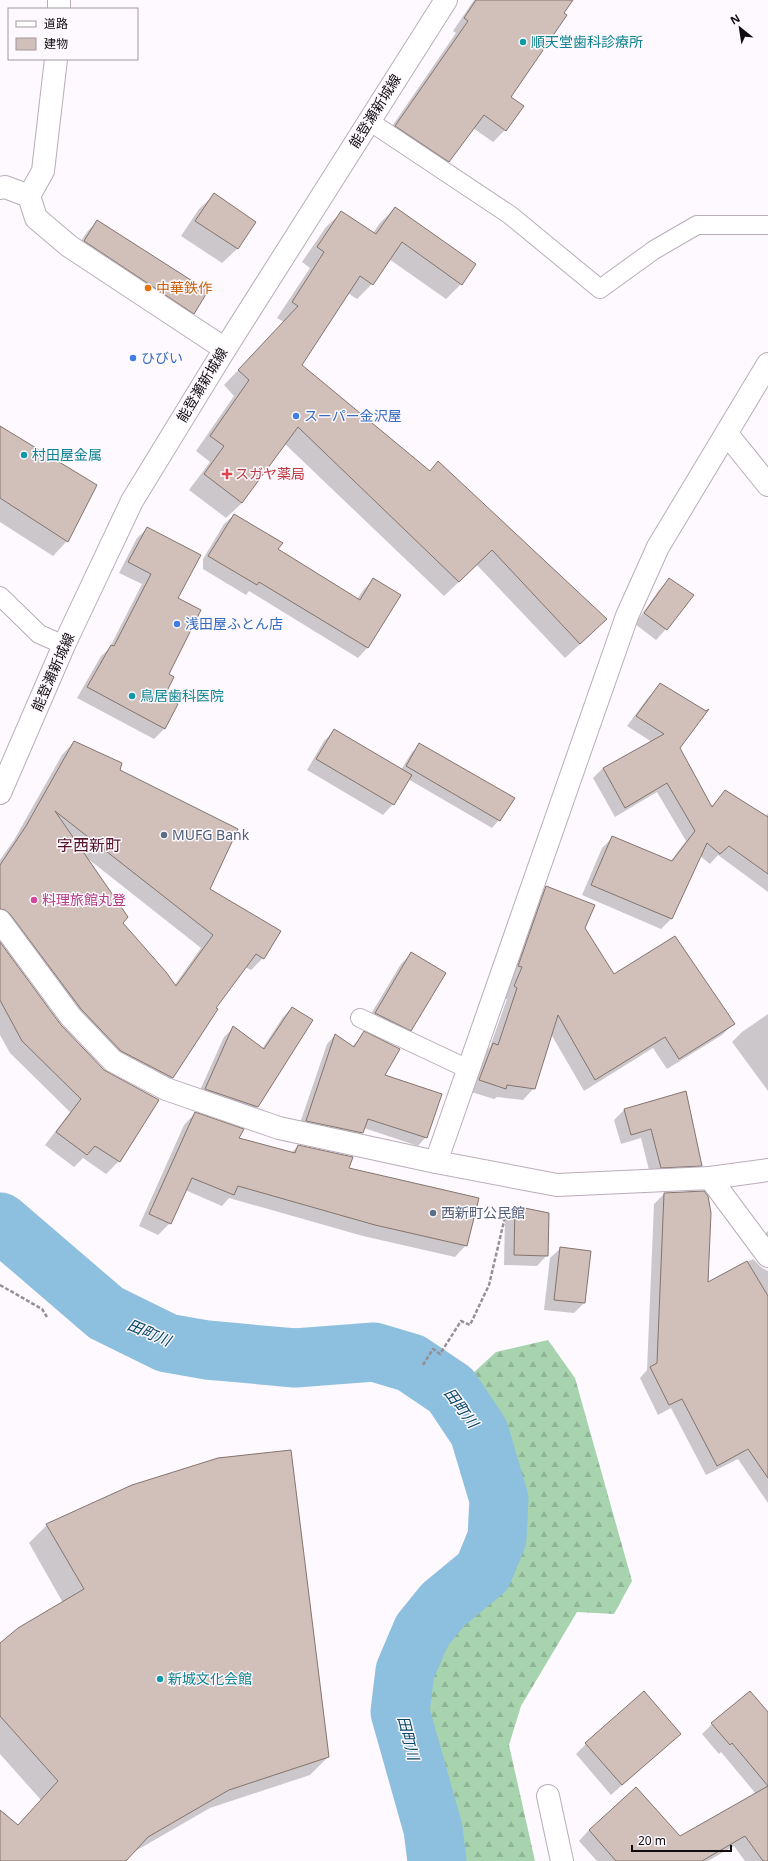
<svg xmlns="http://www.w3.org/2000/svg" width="768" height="1861" font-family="'Noto Sans','Noto Sans JP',sans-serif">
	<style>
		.forest { fill: url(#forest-firs) }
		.shadow { fill: #0003; fill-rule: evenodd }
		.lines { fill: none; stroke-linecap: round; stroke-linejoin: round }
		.river { stroke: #8dbfde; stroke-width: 59 }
		.building { fill: #d1c0b9; stroke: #84746d; fill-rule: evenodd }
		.service-casing { stroke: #b9adb9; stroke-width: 20 }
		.minor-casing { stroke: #b9adb9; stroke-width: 24 }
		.secondary-casing { stroke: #b9adb9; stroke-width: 24 }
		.path { stroke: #959095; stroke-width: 2.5; stroke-dasharray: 4 2; stroke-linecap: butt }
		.service { stroke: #fff; stroke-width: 18 }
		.minor { stroke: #fff; stroke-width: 22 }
		.secondary { stroke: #fff; stroke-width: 22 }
		.culture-dot { fill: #0f9aa8; stroke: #fef9fe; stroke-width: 1.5 }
		.food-dot { fill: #e8710a; stroke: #fef9fe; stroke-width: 1.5 }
		.shop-dot { fill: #3f7fe0; stroke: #fef9fe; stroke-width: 1.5 }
		.health-dot { fill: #e0444e; stroke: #fef9fe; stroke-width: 1.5 }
		.service-dot { fill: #5c6f8a; stroke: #fef9fe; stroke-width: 1.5 }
		.hotel-dot { fill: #d1479c; stroke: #fef9fe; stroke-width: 1.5 }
		.labels { text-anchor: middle; stroke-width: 3; stroke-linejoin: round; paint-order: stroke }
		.culture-label { font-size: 14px; fill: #0d838f; stroke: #fef9fe; text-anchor: start }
		.street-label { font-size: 14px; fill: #100c10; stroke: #fef9fe }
		.food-label { font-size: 14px; fill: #c56008; stroke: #fef9fe; text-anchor: start }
		.shop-label { font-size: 14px; fill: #366cbe; stroke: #fef9fe; text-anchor: start }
		.health-label { font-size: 14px; fill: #be3a42; stroke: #fef9fe; text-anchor: start }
		.service-label { font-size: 14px; fill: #4e5e75; stroke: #fef9fe; text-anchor: start }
		.hotel-label { font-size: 14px; fill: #b23c85; stroke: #fef9fe; text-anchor: start }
		.water-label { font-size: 15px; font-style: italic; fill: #054665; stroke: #fef9fe }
		.quarter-label { font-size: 16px; fill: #561228; stroke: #fef9fe }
	</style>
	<defs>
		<pattern id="forest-firs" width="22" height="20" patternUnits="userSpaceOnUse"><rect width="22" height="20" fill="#a7d3af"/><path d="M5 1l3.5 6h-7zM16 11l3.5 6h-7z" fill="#8fb496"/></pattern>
	</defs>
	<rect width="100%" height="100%" fill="#fef9fe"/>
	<polygon class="forest" points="548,1340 575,1378 632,1581 614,1614 577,1612 521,1706 509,1745 535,1861 435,1861 431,1808 405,1712 422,1650 478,1586 506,1537 505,1484 496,1421 470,1376 496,1352"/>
	<g class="shadow">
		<polygon points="474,0 572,0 510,97 505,130 493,142 473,128 449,161 437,173 384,138 456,33 453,31"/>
		<polygon points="214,195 255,222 237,249 222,263 181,236 199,209"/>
		<polygon points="395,208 461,284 446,299 389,259 372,284 357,299 348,293 301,365 590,635 565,658 477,565 444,596 285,444 242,503 226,518 189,490 210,462 196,451 234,396 224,385 284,322 277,318 310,268 302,262 326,227 342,212 373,233 380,223"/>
		<polygon points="97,221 193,313 183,323 74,251 87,232"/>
		<polygon points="0,427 95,485 67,541 53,556 0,522"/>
		<polygon points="234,515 277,550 357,599 364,589 374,579 400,596 367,648 358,658 249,591 246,595 203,569 203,559 224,524"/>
		<polygon points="148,528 176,599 163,697 177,705 164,729 154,739 77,698 101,656 109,649 142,584 119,573 137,538"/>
		<polygon points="669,580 666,629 656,640 635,624 659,590"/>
		<polygon points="657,688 679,748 711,807 726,791 765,817 768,813 768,892 718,855 710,864 700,856 671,919 661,929 582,895 602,848 612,838 670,862 686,841 657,792 615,817 593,778 603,768 652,742 627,726 647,699"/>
		<polygon points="334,731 401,770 412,752 420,745 514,799 499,820 492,828 408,779 393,804 383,815 307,770 324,741"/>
		<path d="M74,742L119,770L208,890L263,958L251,970L245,967L215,1008L172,1078L160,1090L108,1063L0,929V860L14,840L62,755ZM87,858L201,948L174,986L122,923Z"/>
		<polygon points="546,887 584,928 614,976 733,1024 722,1035 667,1069 653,1048 584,1091 551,1034 534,1088 523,1100 497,1097 494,1099 468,1091 481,1056 490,1047 507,999 503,998 535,899"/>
		<polygon points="0,944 61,1026 104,1071 158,1100 119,1161 106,1174 83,1158 74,1167 45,1145 70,1112 10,1053 0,1035"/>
		<polygon points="411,954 411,1030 400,1040 365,1024 401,964"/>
		<polygon points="292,1008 311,1020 257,1107 247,1116 196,1099 224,1037 233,1028 262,1049 283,1017"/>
		<polygon points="768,1014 768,1091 732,1042 742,1032"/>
		<polygon points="364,1033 383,1076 426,1137 418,1146 364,1128 362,1133 353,1141 298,1129 327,1044 335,1035 352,1047"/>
		<polygon points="685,1092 701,1166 690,1176 651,1178 641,1138 621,1144 614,1120 624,1110"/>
		<polygon points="195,1113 237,1138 291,1153 298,1146 347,1169 466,1245 455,1257 363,1236 229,1198 222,1206 185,1190 170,1223 158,1235 139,1226 184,1125"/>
		<polygon points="664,1194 707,1284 753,1259 762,1268 768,1271 768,1503 738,1459 706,1475 671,1408 658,1415 640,1378 647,1370 654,1204"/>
		<polygon points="515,1207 547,1255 537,1266 504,1265 505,1217"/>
		<polygon points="768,1231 768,1247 762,1237"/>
		<polygon points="561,1248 590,1251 584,1303 574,1313 544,1310 550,1258"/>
		<polygon points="47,1525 328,1757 310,1775 210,1808 132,1853 125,1861 0,1861 0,1811 17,1826 41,1800 0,1754 0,1644 63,1603 29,1543"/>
		<polygon points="768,1714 768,1861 745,1861 734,1846 708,1861 597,1861 579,1841 589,1830 680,1838 756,1794 721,1752 719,1754 702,1734 712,1724"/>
		<polygon points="680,1734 611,1795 576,1754 586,1744"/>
	</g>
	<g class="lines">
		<polyline class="river" points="0,1222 106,1313 167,1343 207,1350 295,1358 374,1352 411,1363 451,1390 479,1432 499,1499 497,1538 483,1572 443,1605 422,1631 405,1671 400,1712 433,1829 437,1861"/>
	</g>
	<g class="building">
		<polygon points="476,0 573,0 564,13 567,15 511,97 524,106 506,131 484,115 449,162 395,126 468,21 464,18"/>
		<polygon points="214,193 256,222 238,249 195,221"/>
		<polygon points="395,207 476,264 462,285 402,242 373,285 360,276 302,365 430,471 438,461 607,619 580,644 492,550 459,582 298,427 242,503 204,474 224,446 210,436 249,380 238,370 298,306 292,302 324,252 317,247 341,211 376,234"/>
		<polygon points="97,220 208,291 194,314 84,241"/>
		<polygon points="0,426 97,485 68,542 0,498"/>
		<polygon points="234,514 283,543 278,549 360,600 373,578 401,595 368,648 259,582 257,585 208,556"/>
		<polygon points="147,527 201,555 178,598 201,610 169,674 174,677 164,697 178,704 165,729 87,687 111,645 114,646 151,574 128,562"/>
		<polygon points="669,578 694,595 667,630 644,613"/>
		<polygon points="660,683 706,711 709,709 680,748 712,807 725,790 768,817 768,874 729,846 720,854 707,843 672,919 591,885 612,836 672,861 695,831 667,783 625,808 603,768 664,734 636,716"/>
		<polygon points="334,729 412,775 394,805 316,759"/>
		<path d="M74,741L122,763L120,770L238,829L210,889L281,931L264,959L256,954L216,1008L218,1009L173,1078L121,1051L81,1009L10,914L5,910L0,909V865L26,826ZM55,811L213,935L176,986L166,972L123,923L128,917Z"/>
		<polygon points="419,743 515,798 500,821 406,766"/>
		<polygon points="546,886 595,905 585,928 614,974 675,936 735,1024 679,1059 665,1037 595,1080 558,1015 535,1089 507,1085 506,1089 479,1080 493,1043 498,1045 517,988 514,986 522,967 518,966"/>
		<polygon points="0,942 61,1025 104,1070 159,1100 120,1162 95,1146 87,1155 56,1132 81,1099 22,1041 0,1000"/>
		<polygon points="411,952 446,973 411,1031 375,1013"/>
		<polygon points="292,1007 313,1020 258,1107 205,1089 233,1026 264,1049"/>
		<polygon points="364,1031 400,1049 385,1075 442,1094 427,1138 368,1119 363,1133 306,1121 335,1034 354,1047"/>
		<polygon points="686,1091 702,1166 661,1168 651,1129 631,1135 624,1109"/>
		<polygon points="195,1112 244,1129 239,1138 295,1153 298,1145 353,1157 349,1168 479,1198 467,1246 375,1225 238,1186 234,1195 192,1178 171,1224 149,1214"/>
		<polygon points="704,1191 708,1196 711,1213 708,1282 747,1261 768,1296 768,1478 748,1449 717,1466 682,1399 669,1405 650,1367 657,1363 664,1193"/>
		<polygon points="515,1206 549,1213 548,1256 514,1255"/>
		<polygon points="560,1247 591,1251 585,1303 554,1300"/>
		<polygon points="291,1450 329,1757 229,1790 148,1837 126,1861 0,1861 0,1810 18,1825 58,1781 0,1716 0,1643 18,1628 84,1589 46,1524 132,1485 218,1458"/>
		<polygon points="644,1691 681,1734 622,1785 585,1743"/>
		<polygon points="750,1691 768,1712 768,1861 763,1861 745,1836 702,1861 616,1861 589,1830 636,1787 680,1836 768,1786 732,1743 730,1745 711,1723"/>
	</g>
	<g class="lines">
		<g class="service-casing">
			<g id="service">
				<polyline points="369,121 510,215 600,289 654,250 697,225 768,225"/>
				<polyline points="0,596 39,634 64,645"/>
				<polyline points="360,1018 468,1069"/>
			</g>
		</g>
		<g class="minor-casing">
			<g id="minor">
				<polyline points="59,9 59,0"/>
				<polyline points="0,188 5,187 29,196 43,171 56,59"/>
				<polyline points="29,196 36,218 69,246 225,349"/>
				<polyline points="727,434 768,485"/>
				<polyline points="0,921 71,1017 113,1061 166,1089 279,1128 436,1162 557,1185 710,1178 768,1256"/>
				<polyline points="436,1162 627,616 658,547 768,364"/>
				<polyline points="710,1178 768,1170"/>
				<polyline points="548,1796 562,1861"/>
			</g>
		</g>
		<g class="secondary-casing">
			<polyline id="secondary" points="0,793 64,645 132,501 225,349 446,0"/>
		</g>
		<g class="path">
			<polyline points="0,1285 42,1309 47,1317"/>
			<polyline points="423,1365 433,1349 440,1354 461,1321 470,1325 489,1285 508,1204"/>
		</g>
		<use href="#service" class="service"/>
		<use href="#minor" class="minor"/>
		<use href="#secondary" class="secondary"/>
	</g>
	<g class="culture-dot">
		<circle cx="523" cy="42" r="4"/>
		<circle cx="24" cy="455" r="4"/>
		<circle cx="132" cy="696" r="4"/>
		<circle cx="160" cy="1679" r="4"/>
	</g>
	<circle class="food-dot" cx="148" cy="288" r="4"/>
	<g class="shop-dot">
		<circle cx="133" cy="358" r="4"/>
		<circle cx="296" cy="416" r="4"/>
		<circle cx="177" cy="624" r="4"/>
	</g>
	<path class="health-dot" d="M225 468h4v4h4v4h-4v4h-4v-4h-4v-4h4z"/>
	<g class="service-dot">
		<circle cx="164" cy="835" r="4"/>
		<circle cx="433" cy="1213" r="4"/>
	</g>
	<circle class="hotel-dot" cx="34" cy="900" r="4"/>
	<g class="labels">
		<g class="culture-label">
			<text x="531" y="47">順天堂歯科診療所</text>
			<text x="32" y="460">村田屋金属</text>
			<text x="140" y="701">鳥居歯科医院</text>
			<text x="168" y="1684">新城文化会館</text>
		</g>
		<g class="street-label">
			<text transform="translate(375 111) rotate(-58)" y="5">能登瀬新城線</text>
			<text transform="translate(202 385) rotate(-59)" y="5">能登瀬新城線</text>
			<text transform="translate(53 672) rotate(-66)" y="5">能登瀬新城線</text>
		</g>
		<g class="food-label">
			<text x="156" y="293">中華鉄作</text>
		</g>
		<g class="shop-label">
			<text x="141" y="363">ひびい</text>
			<text x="304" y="421">スーパー金沢屋</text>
			<text x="185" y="629">浅田屋ふとん店</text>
		</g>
		<g class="health-label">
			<text x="235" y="479">スガヤ薬局</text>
		</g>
		<g class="service-label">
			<text x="172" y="840">MUFG Bank</text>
			<text x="441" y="1218">西新町公民館</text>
		</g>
		<g class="hotel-label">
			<text x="42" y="905">料理旅館丸登</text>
		</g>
		<g class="water-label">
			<text transform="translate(149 1333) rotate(23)" y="5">田町川</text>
			<text transform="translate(461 1408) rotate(53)" y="5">田町川</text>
			<text transform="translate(408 1738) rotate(76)" y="5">田町川</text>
		</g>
		<g class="quarter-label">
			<text x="89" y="851">字西新町</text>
		</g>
	</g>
	<rect x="8" y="8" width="130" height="52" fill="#fef9fe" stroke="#9f9a9f"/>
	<rect x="16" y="21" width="20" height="6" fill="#ffffff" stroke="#9f9a9f"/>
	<text x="44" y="28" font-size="12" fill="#100c10">道路</text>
	<rect x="16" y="38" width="20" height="12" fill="#d1c0b9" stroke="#9f9a9f"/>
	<text x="44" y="48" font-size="12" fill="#100c10">建物</text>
	<g transform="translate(740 28) rotate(330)" stroke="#fef9fe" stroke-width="3" paint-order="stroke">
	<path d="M0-3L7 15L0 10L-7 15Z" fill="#100c10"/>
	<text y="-6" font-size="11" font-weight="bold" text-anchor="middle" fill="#100c10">N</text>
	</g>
	<path d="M632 1845v6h99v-6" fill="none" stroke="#100c10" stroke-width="2"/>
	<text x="638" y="1845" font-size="12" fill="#100c10" stroke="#fef9fe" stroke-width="3" paint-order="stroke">20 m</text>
</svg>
